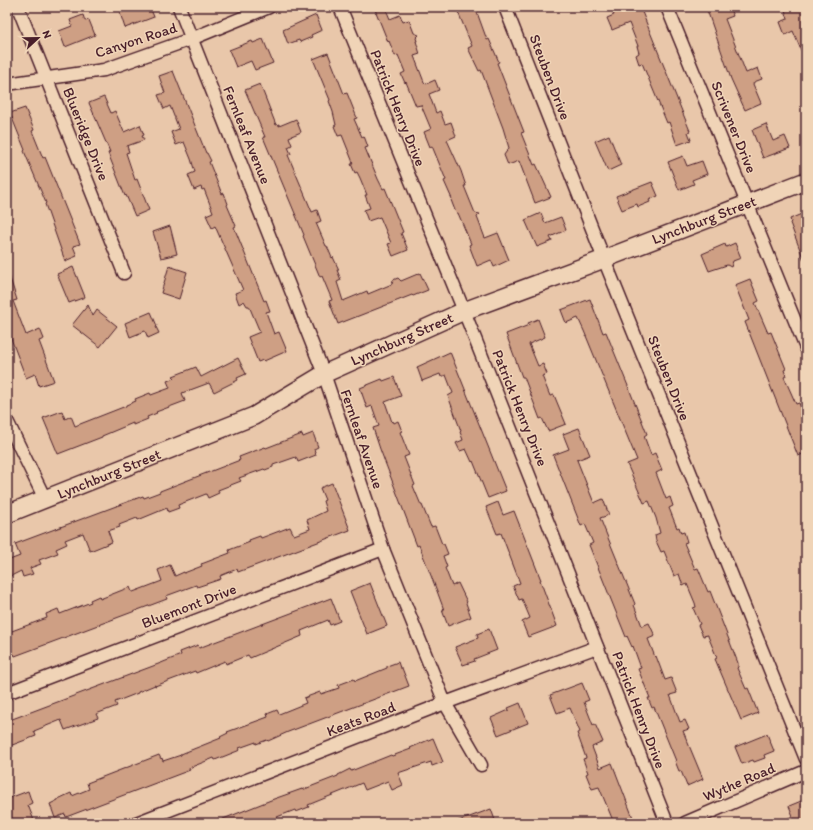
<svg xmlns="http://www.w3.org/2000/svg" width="813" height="830" font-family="Itim,sans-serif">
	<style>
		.building { fill: #ce9f84; stroke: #4a1f2b }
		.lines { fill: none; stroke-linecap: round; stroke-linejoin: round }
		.street-casing { stroke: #4a1f2b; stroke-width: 15 }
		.secondary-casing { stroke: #4a1f2b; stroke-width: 20 }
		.street { stroke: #f0d4b7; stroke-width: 12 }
		.secondary { stroke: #f0d4b7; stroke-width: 17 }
		.labels { text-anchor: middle; stroke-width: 3; stroke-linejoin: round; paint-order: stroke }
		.street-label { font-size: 15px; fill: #4a1f2b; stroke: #f0d4b7 }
	</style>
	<rect width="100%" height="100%" fill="#e9c7aa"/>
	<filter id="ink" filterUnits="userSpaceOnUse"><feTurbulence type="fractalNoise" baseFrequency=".025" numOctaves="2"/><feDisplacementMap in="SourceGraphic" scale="8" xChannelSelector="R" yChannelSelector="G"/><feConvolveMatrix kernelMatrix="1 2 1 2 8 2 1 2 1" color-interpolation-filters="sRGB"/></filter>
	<g filter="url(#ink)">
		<g class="building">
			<polygon points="135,7 150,7 154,17 125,28 120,13"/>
			<polygon points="374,7 385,7 390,19 400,15 403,22 409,20 414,33 419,35 416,38 417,41 416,41 420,54 414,56 424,82 426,84 435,80 439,90 429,94 436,113 440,111 445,124 451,122 456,136 447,140 461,171 466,186 464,186 475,213 480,214 477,217 485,238 498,233 509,260 494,267 491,260 477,266 469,245 471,244 458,213 456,213 451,200 452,199 444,181 446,180 432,146 430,147 424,132 431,129 421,105 416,106 406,82 405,83 401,74 405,72 398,55 395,56 389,41 388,42"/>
			<polygon points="456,7 475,7 487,40 489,39 499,62 497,63 524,132 521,133 534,165 536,164 551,197 535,203 519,161 508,165 504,155 509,148 503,128 481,70 479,71 468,48 472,46"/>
			<polygon points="611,7 640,7 690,131 688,132 691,140 677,145 669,122 667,123 642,63 639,64 636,55 639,53 637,46 638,46 629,23 612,30 607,18 614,15"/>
			<polygon points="706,7 729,7 733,16 725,19 746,73 758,68 762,79 754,82 753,84 761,103 745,110 731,79"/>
			<polygon points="784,7 802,7 806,19 806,62 793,31 785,35 780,22 788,19"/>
			<polygon points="83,15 85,21 89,20 95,35 65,47 59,31 72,26 70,20"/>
			<polygon points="316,15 322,30 311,35 312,37 300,42 299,40 288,44 283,30"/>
			<polygon points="263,39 273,63 255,70 251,61 236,67 229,50 252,41 253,43"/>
			<polygon points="328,53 344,94 347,93 357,118 354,119 362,137 364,136 368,147 365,148 378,179 383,189 385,188 403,232 401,233 408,250 393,256 388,244 391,243 380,217 368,221 364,210 370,208 365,195 367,195 360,178 357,172 355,173 351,164 353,164 352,160 342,135 338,136 334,126 336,125 333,112 329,101 330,100 313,59"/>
			<polygon points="173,71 206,153 207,153 211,161 209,162 222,194 224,193 228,204 227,205 236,226 234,227 264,301 266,300 270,311 266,312 274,334 279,332 287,351 264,361 263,360 258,362 248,337 260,332 249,306 247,306 244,301 239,304 235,293 243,290 215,226 212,228 206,215 213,212 204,189 202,190 201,187 194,190 188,175 195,172 191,159 184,142 176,145 171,132 179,129 170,106 164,109 158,95 165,93 159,76"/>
			<polygon points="260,84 276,125 279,124 279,126 296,119 301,132 289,137 292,145 288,147 291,154 288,155 312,212 317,210 321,221 316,223 326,246 327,246 332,258 333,257 339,270 337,270 341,280 337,282 343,301 367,291 368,294 392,284 393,280 398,278 401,281 420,273 428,290 413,296 412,295 338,324 329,301 332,300 322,276 320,277 303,236 304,235 263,137 265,137 245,90"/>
			<polygon points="104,97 111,113 115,111 124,132 140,125 144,135 142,136 144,140 127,146 129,152 126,153 135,180 137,179 149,210 135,216 126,195 125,196 121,186 108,153 110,152 89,103"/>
			<polygon points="25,108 34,130 32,131 43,158 45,157 80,244 73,246 77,256 65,261 45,204 46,203 24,151 25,150 10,113"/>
			<polygon points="766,124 773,141 785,136 790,148 763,158 752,130"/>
			<polygon points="609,135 621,165 608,171 595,141"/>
			<polygon points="683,156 687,166 702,161 707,174 692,180 694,184 679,190 668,162"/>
			<polygon points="652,182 658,196 649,200 650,202 638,207 637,204 622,210 616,196"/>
			<polygon points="806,212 806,263 805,263 790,223 791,222 790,219"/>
			<polygon points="541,213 545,223 561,217 566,230 550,237 552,241 537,247 525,220"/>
			<polygon points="170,226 177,254 161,258 153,232"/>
			<polygon points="735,243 741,258 733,261 731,267 727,265 709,271 702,254 725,244 726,247"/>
			<polygon points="169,266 187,272 179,299 161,293"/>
			<polygon points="73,267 85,297 69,303 57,274"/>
			<polygon points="7,275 9,275 17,300 13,301 26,335 40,329 44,339 39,341 54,381 39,386 35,374 26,378 7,328"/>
			<polygon points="750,279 759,301 755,303 768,333 771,332 786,369 784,370 786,376 784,377 796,404 799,403 803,413 800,414 806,430 806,453 798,456 745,322 749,320 735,285"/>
			<polygon points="590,299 603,333 606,332 628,386 647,434 644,436 651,455 655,453 662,470 656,473 666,499 670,497 673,506 669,508 677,528 679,527 681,533 684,532 687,542 684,543 695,569 698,568 708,592 710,591 738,663 738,667 737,668 746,689 748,688 758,713 741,720 715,659 717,658 708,636 708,635 703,636 698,625 700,624 693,608 696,607 695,603 687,584 683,586 679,574 674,576 664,551 661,552 656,541 655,535 660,533 656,518 649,501 644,503 627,464 637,460 584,331 578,318 566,323 561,310"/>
			<polygon points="88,305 93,316 97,310 117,326 100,347 72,325"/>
			<polygon points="151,312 157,326 156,327 159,333 148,338 145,331 130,337 125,323"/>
			<polygon points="538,319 545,337 529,344 538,366 543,364 547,374 542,376 550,396 554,395 566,424 548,431 542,418 540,419 524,377 522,377 506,334 529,325 528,323"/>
			<polygon points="450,352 506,491 488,498 473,461 472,462 466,449 460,451 456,443 463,440 460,432 461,431 448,396 453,393 446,375 441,377 440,374 422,381 417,367"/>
			<polygon points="238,358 246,374 237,378 238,380 214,392 209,383 182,393 185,401 156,412 157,413 147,417 148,419 133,425 133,423 102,436 102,437 58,454 43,418 62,411 65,419 71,416 75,426 126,406 126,405 136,401 135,399 150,393 151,395 170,388 167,381 175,378 173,376 196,367 201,377"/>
			<polygon points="394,377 401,396 385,402 392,422 393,421 394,423 398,421 402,431 400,432 409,455 404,457 415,485 413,486 421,505 422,505 431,527 435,526 442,544 444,544 448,554 443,556 447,567 445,568 452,586 458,583 467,602 466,603 471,617 448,626 442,610 444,610 437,591 419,545 417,546 380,449 373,428 379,426 372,406 367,408 360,388 382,379 383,381"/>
			<polygon points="579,428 590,455 577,460 594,503 603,499 609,515 600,518 606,533 635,604 634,605 642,626 649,623 655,636 648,639 655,657 656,656 665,680 671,678 677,693 670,695 680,722 685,720 689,729 683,731 703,779 687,786 681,771 679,771 675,761 676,761 654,707 652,708 648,698 650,698 638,669 641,668 633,646 632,647 627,636 626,637 589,545 593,543 585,524 581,526 553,455 569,449 563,434"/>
			<polygon points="313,433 318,447 314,449 316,455 298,462 296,457 273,465 273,467 265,470 264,469 239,478 241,481 218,490 219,493 208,498 206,494 178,505 179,508 168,512 167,508 138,520 137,518 119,525 120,527 108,531 112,542 90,551 83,533 65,540 67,544 56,549 58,553 39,560 41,564 30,568 33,574 23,577 21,571 11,576 7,566 7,561 20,556 15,544 143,496 144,498 160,492 160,491 240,460 239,457 265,447 266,448 302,434 303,437"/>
			<polygon points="332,483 350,530 238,572 237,569 220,576 221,579 197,587 196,585 166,596 167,599 58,640 15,656 14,654 11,656 10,654 7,655 7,638 11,636 9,632 47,618 46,614 58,609 60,614 91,602 90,600 99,596 100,599 130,587 132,592 133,592 162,581 158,570 170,565 175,576 184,572 184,573 202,566 201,564 204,563 230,553 229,550 250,542 249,540 260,536 261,538 290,527 294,535 310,529 307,520 326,511 323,501 325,500 320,488"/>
			<polygon points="498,502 503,515 514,511 541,580 540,580 557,626 528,637 522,622 530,618 522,599 519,600 513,586 520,583 501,533 497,534 486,507"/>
			<polygon points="370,583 387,626 367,634 350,591"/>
			<polygon points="331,598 340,621 330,625 328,620 301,631 302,636 250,658 248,655 226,664 225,661 196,673 195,671 155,686 155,685 138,692 138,693 115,702 117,706 96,714 98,718 65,730 61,720 34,731 36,736 7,747 7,721 161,663 181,655 180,652 198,645 199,648 204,646"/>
			<polygon points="489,629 497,650 474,659 475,661 463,665 455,647 478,638 477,634"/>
			<polygon points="398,662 400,668 402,668 409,686 288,732 268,741 267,740 256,744 256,742 239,748 240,750 215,760 214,758 189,768 190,770 66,817 65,814 55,818 50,804 58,800 58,799 71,793 72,796 89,789 87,783 159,755 161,759 162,758 163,761 181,755 181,754 221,738 220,737 228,733 227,732 268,717 267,714 277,710 279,714 306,703 304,698 320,692 321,694 339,688 338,685 354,679 355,681 387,668 387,666"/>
			<polygon points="582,683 589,700 584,702 593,725 595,724 603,742 592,747 600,768 612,763 635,823 614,823 599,787 592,789 586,774 588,773 583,759 586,758 577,733 580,732 570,708 557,713 550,695"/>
			<polygon points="520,703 528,723 498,735 491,718 509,710 508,708"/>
			<polygon points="767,734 774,751 764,755 765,758 754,762 753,760 742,764 735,747"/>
			<polygon points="433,738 443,762 432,766 431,762 398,773 403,785 392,790 388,781 365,790 362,783 308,805 309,807 296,812 295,810 277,817 278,823 213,823 271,800 302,789 302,790 338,776 338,775 350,769 351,771 391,755 392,756 411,749 410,748"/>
			<polygon points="28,791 32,803 28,805 35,823 12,823 7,809 7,799"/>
			<polygon points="806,799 806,823 777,823 793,816 789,806"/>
			<polygon points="491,809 496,823 456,823 456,822"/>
		</g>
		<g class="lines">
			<g class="street-casing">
				<g id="street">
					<polyline points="18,7 124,273"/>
					<polyline points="179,7 324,374 383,549 445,703 481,765"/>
					<polyline points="340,7 464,311 667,823"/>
					<polyline points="505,7 604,259 806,759"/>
					<polyline points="667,7 806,348"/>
					<polyline points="7,84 104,70 191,39 269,7"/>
					<polyline points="7,421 45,499"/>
					<polyline points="7,693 383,549"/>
					<polyline points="136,823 445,703 597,647"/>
					<polyline points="685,823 806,771"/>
				</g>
			</g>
			<g class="secondary-casing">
				<polyline id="secondary" points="7,514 254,416 324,374 464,311 604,259 806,181"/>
			</g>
			<use href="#street" class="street"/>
			<use href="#secondary" class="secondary"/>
		</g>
	</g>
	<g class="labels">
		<g class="street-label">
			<text transform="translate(136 40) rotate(-18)" y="5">Canyon Road</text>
			<text transform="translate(550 77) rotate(69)" y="5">Steuben Drive</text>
			<text transform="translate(398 108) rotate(68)" y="5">Patrick Henry Drive</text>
			<text transform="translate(734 127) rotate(68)" y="5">Scrivener Drive</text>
			<text transform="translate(86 134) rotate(68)" y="5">Blueridge Drive</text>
			<text transform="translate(247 135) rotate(68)" y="5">Fernleaf Avenue</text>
			<text transform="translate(704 220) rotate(-21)" y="5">Lynchburg Street</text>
			<text transform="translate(402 339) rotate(-24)" y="5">Lynchburg Street</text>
			<text transform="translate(669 378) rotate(68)" y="5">Steuben Drive</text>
			<text transform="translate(520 408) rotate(68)" y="5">Patrick Henry Drive</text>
			<text transform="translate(362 439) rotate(71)" y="5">Fernleaf Avenue</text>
			<text transform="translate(109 474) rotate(-22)" y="5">Lynchburg Street</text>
			<text transform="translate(189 606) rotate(-21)" y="5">Bluemont Drive</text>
			<text transform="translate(639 710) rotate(69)" y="5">Patrick Henry Drive</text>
			<text transform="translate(361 719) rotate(-21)" y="5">Keats Road</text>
			<text transform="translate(739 782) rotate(-23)" y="5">Wythe Road</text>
		</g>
	</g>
	<rect width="813" height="830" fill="none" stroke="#f0d4b7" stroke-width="24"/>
	<rect x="12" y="12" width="789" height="806" fill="none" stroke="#4a1f2b" stroke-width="1.5" filter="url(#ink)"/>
	<g transform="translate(38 38) rotate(68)" stroke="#f0d4b7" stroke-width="3" paint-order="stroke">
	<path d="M0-3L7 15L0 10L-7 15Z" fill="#4a1f2b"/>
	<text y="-6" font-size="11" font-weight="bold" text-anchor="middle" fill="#4a1f2b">N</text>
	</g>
</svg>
